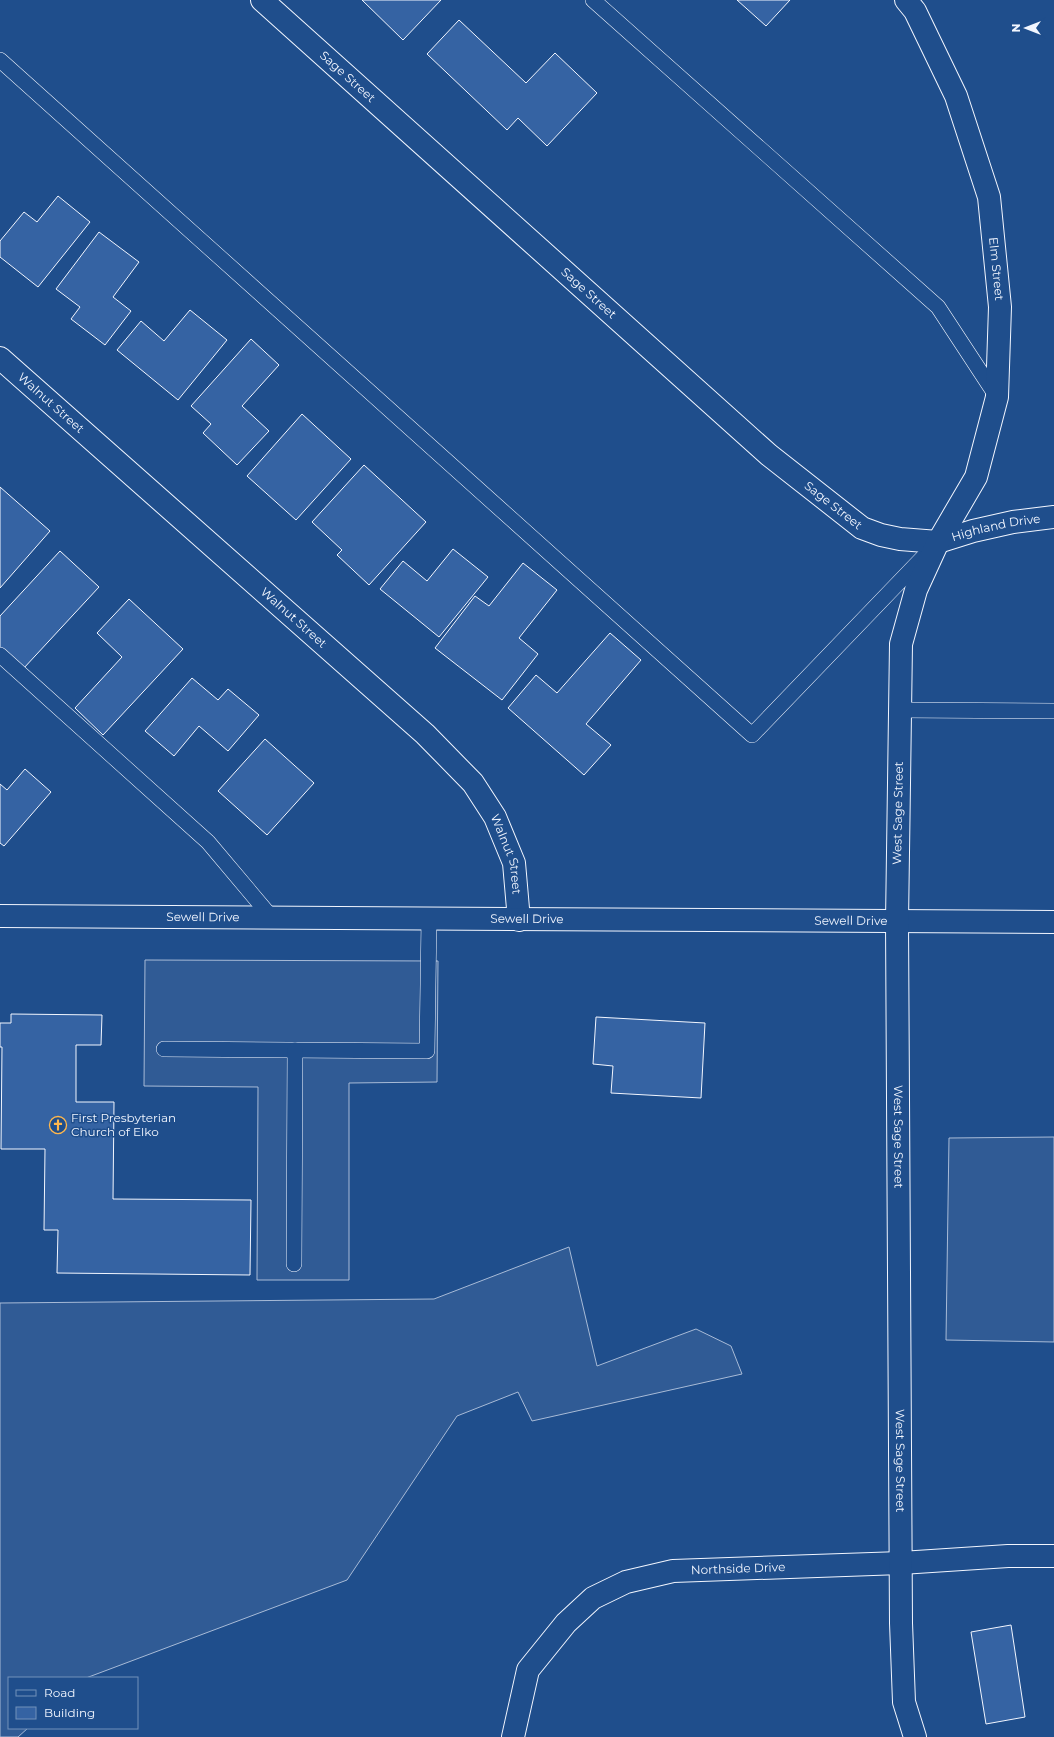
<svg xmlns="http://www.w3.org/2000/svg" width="1054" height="1737" font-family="Montserrat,sans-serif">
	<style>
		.built { fill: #305b95; stroke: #a8bbd7 }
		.building { fill: #3563a3; stroke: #f2f6ff }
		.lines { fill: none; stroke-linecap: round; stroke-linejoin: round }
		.service-casing { stroke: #f2f6ff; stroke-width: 16 }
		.minor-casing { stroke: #f2f6ff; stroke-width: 24 }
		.tertiary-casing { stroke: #f2f6ff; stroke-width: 24 }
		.service { stroke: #1f4e8c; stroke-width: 15 }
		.minor { stroke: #1f4e8c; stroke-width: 22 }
		.tertiary { stroke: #1f4e8c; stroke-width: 22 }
		.labels { text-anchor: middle; stroke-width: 3; stroke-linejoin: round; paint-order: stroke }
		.street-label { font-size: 12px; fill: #f2f6ff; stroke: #1f4e8c }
		.poi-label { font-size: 12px; fill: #f2f6ff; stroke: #1f4e8c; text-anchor: start }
	</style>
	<rect width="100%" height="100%" fill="#1f4e8c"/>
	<g class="built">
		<polygon points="145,960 438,961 437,1082 349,1083 349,1280 257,1280 258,1087 144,1086"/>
		<polygon points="1054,1137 1054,1342 946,1340 949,1138"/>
		<polygon points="569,1247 597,1366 696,1329 731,1346 742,1374 532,1421 518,1392 457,1416 347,1580 86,1678 9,1678 9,1728 28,1728 18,1737 0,1737 0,1303 434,1299"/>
	</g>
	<g class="building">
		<polygon points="362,0 441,0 403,40"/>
		<polygon points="737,0 790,0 766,26"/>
		<polygon points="459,20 526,83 555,53 597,93 547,146 518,118 507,130 427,54"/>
		<polygon points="58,196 90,222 38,287 0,257 0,241 24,212 37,222"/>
		<polygon points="99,232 139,262 113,297 131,311 105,345 71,319 80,307 56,289"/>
		<polygon points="190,310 227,340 178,400 117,350 141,321 164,341"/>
		<polygon points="251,339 279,365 242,406 269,431 237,465 203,433 211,424 191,406"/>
		<polygon points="302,414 351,459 296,520 247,476"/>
		<polygon points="364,465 426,522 369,585 337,555 342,550 312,522"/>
		<polygon points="0,487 50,531 0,588"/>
		<polygon points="453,549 488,577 439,637 380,589 403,561 427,581"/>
		<polygon points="60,551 99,587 23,669 0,648 0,616"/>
		<polygon points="523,563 557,590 519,638 538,654 502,700 435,648 475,596 489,606"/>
		<polygon points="129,599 183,649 103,735 75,708 122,657 97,633"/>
		<polygon points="610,633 641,660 586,724 611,745 584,775 508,708 536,675 557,693"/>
		<polygon points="192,678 218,700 228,689 259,715 228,751 199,726 174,756 145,731"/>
		<polygon points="265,739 314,783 267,835 218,791"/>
		<polygon points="25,769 51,792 4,846 0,843 0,784 7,790"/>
		<polygon points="11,1014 102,1015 101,1045 76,1045 76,1102 114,1102 113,1199 251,1200 250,1275 57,1273 58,1230 44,1230 45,1149 1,1149 2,1047 0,1047 0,1023 11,1023"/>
		<polygon points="596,1017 705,1023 701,1098 611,1093 613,1066 593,1064"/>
		<polygon points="1011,1625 1025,1717 986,1724 971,1632"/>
	</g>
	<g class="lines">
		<g class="service-casing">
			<g id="service">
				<polyline points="593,0 938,307 997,397"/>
				<polyline points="0,60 752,735 930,550"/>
				<polyline points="0,655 208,842 272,918"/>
				<polyline points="900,710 1054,711"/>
				<polyline points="164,1049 427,1051 429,919"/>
				<polyline points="294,1264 295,1050"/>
			</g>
		</g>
		<g class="minor-casing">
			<g id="minor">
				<path id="s1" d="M262,0L769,455L862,528L881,535L900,539L938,542L973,531L1013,522L1054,517"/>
				<path id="s2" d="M0,358L425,734L473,783L495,817L514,863L519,920"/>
				<path id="s3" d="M0,916L1054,922"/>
				<path id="s4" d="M513,1737L528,1670L566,1623L593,1598L626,1582L673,1571L901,1563L1008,1556H1054"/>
			</g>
		</g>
		<g class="tertiary-casing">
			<g id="tertiary">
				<path id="s5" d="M906,0L915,11L956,96L989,197L1000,307L997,397L976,477L938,542L916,590L901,644L897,922L901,1623L904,1702L915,1737"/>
			</g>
		</g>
		<use href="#service" class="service"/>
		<use href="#minor" class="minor"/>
		<use href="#tertiary" class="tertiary"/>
	</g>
	<defs>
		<g id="church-ring" transform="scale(0.9)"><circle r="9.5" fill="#1f4e8c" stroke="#ffb74d" stroke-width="1.5"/><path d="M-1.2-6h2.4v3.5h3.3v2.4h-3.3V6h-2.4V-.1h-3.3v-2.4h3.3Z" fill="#ffb74d"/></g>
	</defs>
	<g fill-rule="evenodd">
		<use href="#church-ring" x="58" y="1125"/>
	</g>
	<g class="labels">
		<g class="street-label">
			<text dy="4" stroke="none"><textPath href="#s1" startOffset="115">Sage Street</textPath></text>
			<text dy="4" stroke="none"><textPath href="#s5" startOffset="287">Elm Street</textPath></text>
			<text dy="4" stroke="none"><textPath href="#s1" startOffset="439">Sage Street</textPath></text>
			<text dy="4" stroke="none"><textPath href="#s2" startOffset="68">Walnut Street</textPath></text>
			<text dy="4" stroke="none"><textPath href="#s1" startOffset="763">Sage Street</textPath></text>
			<text dy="4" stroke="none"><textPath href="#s1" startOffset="937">Highland Drive</textPath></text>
			<text dy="4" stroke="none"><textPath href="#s2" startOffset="392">Walnut Street</textPath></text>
			<text transform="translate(898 813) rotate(-89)" y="4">West Sage Street</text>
			<text dy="4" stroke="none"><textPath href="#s2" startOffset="716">Walnut Street</textPath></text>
			<text dy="4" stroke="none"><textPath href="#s3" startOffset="203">Sewell Drive</textPath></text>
			<text dy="4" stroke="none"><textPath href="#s3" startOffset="527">Sewell Drive</textPath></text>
			<text dy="4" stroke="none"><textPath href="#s3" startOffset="851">Sewell Drive</textPath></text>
			<text dy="4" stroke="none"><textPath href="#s5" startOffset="1175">West Sage Street</textPath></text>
			<text dy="4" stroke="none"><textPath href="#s5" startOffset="1499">West Sage Street</textPath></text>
			<text dy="4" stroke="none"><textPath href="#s4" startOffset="316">Northside Drive</textPath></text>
		</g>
		<g class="poi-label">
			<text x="71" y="1122">First Presbyterian<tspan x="71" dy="14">Church of Elko</tspan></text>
		</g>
	</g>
	<rect x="8" y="1677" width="130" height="52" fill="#1f4e8c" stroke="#7391ba"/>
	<rect x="16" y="1690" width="20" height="6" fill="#1f4e8c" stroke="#7391ba"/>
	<text x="44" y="1697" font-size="12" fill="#f2f6ff">Road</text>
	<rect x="16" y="1707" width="20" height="12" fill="#3563a3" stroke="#7391ba"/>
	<text x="44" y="1717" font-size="12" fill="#f2f6ff">Building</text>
	<g transform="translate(1026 28) rotate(270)" stroke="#1f4e8c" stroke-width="3" paint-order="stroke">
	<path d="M0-3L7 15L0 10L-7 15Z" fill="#f2f6ff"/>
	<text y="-6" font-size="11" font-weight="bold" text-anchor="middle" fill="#f2f6ff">N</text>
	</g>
</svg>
